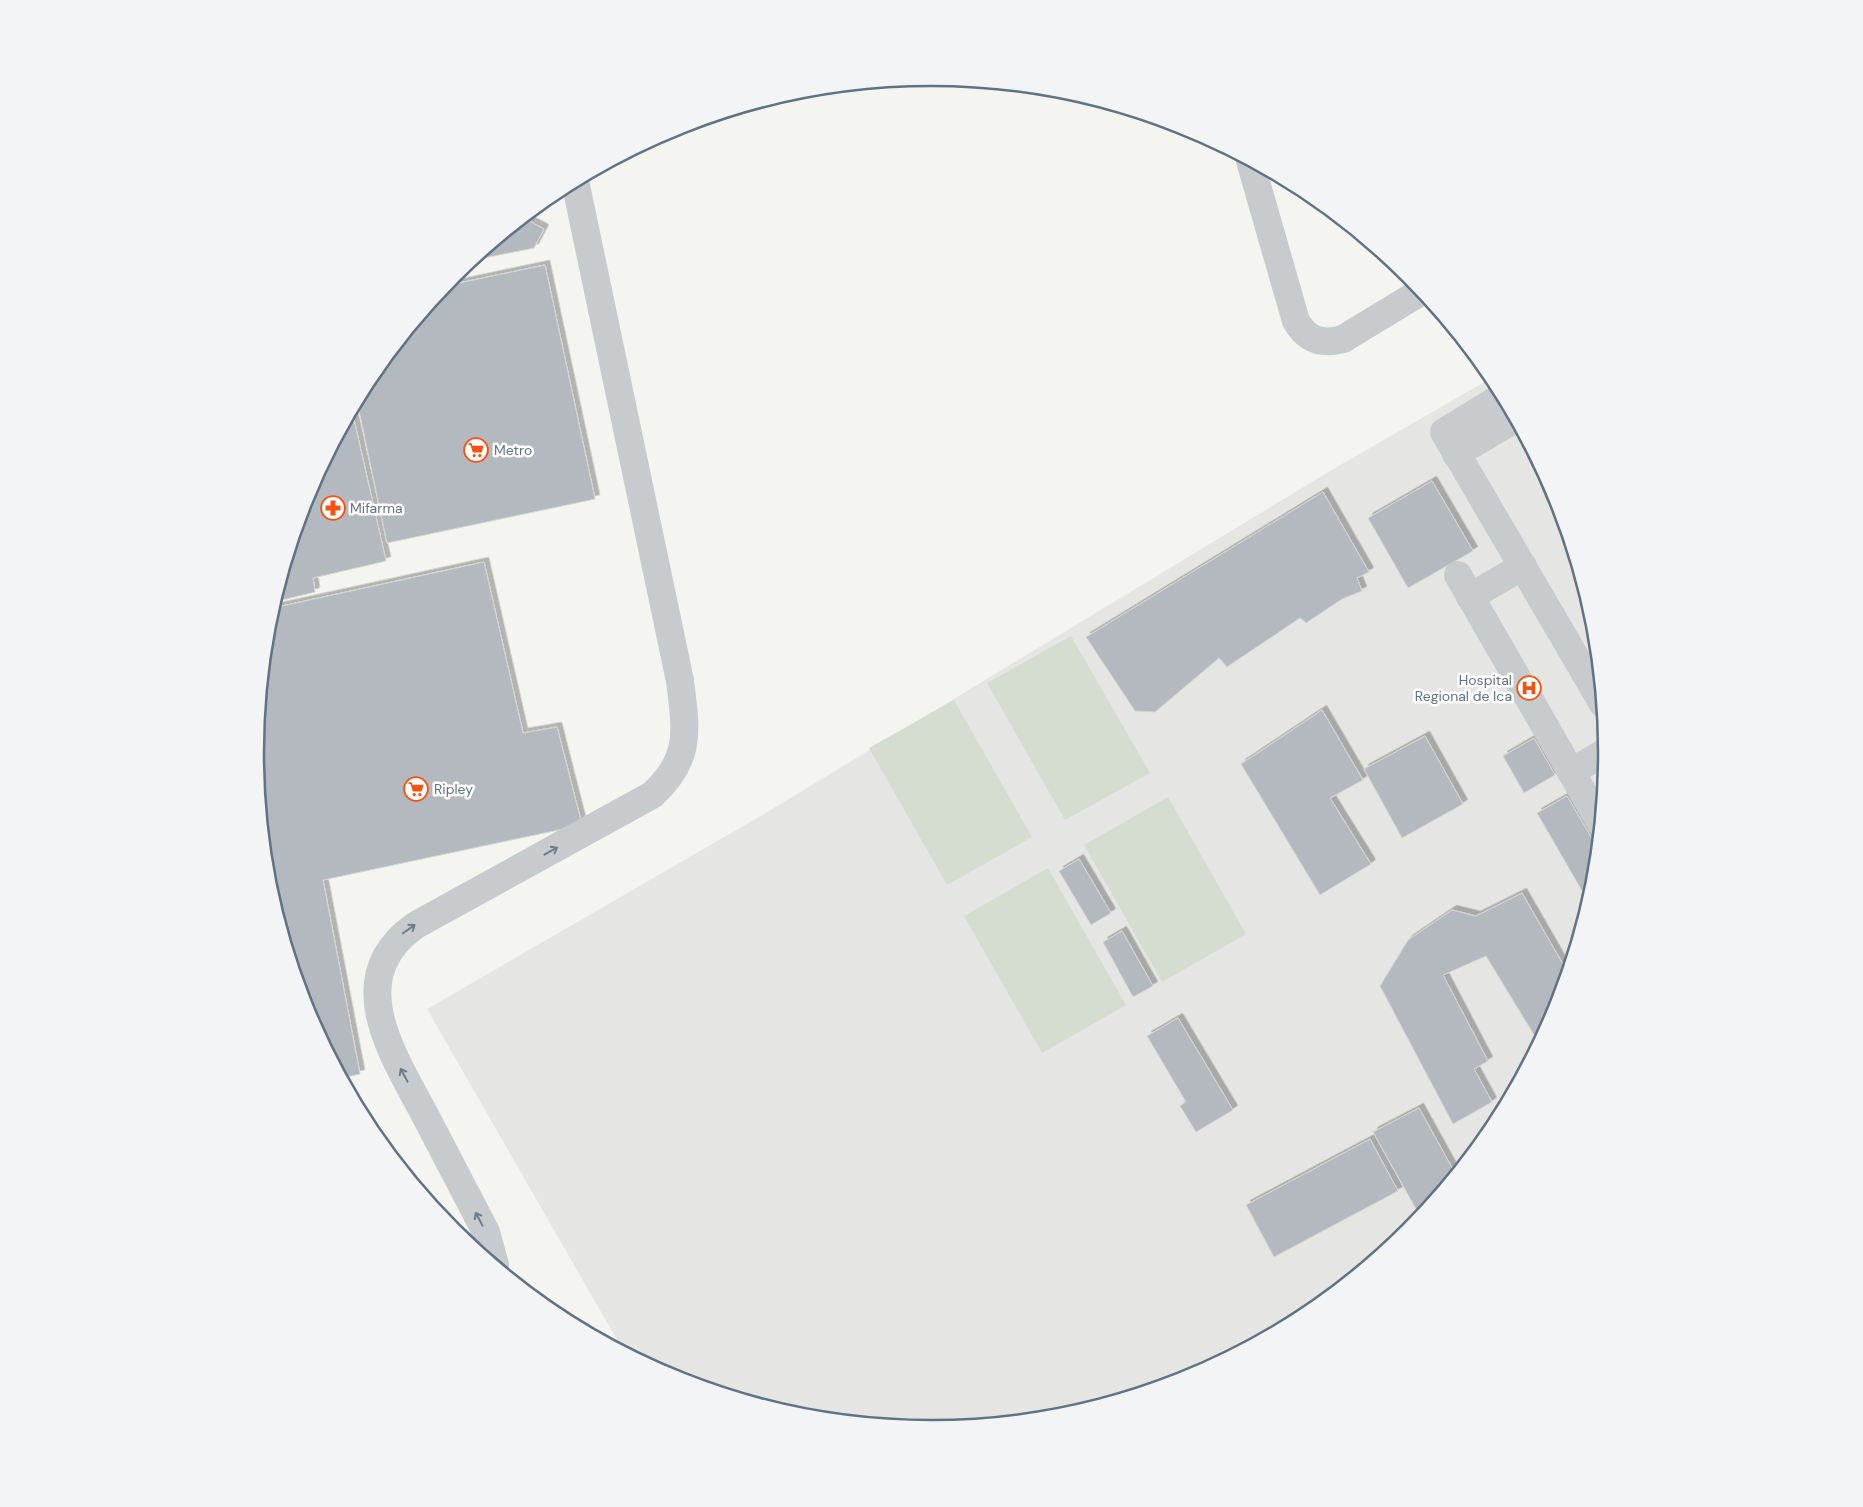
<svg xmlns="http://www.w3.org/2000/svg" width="1863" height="1507" font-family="'DM Sans',sans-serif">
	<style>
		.built { fill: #e5e6e3 }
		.green { fill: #d4ddd0 }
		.building { fill: #b3b9be; stroke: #d5d6d3; filter: url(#shadow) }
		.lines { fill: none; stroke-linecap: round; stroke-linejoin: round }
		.minor { stroke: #c8cbce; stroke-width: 28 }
		.oneway { stroke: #6a7b8b }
		.labels { text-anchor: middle; stroke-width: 5; stroke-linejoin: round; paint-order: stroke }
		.poi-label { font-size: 14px; fill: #607284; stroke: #fff; text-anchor: start }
		.rim { fill: none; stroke: #607284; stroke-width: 2.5 }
	</style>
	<defs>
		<filter id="shadow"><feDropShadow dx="4.5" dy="-4.5" stdDeviation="0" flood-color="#0004"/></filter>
	</defs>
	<rect width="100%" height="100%" fill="#f4f5f0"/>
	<polygon class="built" points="1493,377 1556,495 1595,622 1607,754 1594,886 1556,1012 1493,1129 1409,1232 1307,1316 1190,1378 1063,1417 931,1429 799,1416 673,1378 624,1352 427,1009 769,811 1330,471"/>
	<g class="green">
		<polygon points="1071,636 1150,773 1065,820 987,683"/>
		<polygon points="954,700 1032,837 947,885 869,748"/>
		<polygon points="1168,797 1246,934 1162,982 1084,845"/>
		<polygon points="1048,868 1126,1005 1042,1053 964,916"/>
	</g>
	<g class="building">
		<polygon points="526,216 525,219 544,229 534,248 479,259 478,255"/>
		<polygon points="545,265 595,499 387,543 357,401 370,378 445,286"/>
		<polygon points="352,411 386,561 313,578 315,592 274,602 307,495"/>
		<polygon points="1432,481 1473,551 1408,588 1368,518"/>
		<polygon points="1323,492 1369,572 1357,578 1362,591 1342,599 1306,623 1300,618 1227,667 1219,658 1155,712 1135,711 1086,637"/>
		<polygon points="484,562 523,733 557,727 582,825 323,880 360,1074 342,1078 307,1012 268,885 256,753 269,621 273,608"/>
		<polygon points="1322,710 1363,780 1330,798 1371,864 1320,895 1241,764"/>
		<polygon points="1425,736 1463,804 1402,838 1364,769"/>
		<polygon points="1534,738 1555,775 1524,793 1503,756"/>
		<polygon points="1567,796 1598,849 1594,886 1589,903 1537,813"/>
		<polygon points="1079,859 1111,913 1091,925 1059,871"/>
		<polygon points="1522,893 1568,973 1556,1012 1539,1043 1486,956 1443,975 1488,1061 1474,1069 1492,1102 1453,1124 1380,986 1408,940 1452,910 1476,916"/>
		<polygon points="1122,931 1153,986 1133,997 1103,942"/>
		<polygon points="1178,1018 1233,1110 1196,1132 1180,1106 1186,1102 1147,1036"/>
		<polygon points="1419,1108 1456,1175 1421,1218 1373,1132"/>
		<polygon points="1370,1139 1398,1191 1274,1257 1246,1205"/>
	</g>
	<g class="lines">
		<g class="minor">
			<path d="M1250,161L1296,321C1307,340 1321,345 1343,339L1422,291"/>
			<polyline points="1503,396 1444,432 1603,704"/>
			<polyline points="1456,454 1515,419"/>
			<polyline points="1458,575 1601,824"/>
			<polyline points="1470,597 1523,566"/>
			<polyline points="1571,772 1607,751"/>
			<path d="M495,1265L486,1232C466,1194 446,1155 426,1117C394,1056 340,978 416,925L652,795C692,759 686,730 680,681L575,181"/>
		</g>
	</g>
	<defs><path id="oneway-shaft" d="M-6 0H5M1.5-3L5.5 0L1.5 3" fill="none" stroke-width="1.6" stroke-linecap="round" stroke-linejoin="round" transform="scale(1.25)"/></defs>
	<g class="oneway">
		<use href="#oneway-shaft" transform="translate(551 851) rotate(-29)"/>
		<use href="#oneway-shaft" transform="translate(409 929) rotate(-35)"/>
		<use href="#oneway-shaft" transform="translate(404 1075) rotate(-118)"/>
		<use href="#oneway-shaft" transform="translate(479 1219) rotate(-118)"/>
	</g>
	<defs>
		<g id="supermarket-ring" transform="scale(1.25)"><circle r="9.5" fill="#fff" stroke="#f55210" stroke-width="1.5"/><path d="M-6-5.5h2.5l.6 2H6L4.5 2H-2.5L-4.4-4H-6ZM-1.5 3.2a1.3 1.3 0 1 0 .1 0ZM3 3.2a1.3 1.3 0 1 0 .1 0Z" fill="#f55210"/></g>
		<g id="pharmacy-ring" transform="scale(1.25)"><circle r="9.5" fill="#fff" stroke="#f55210" stroke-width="1.5"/><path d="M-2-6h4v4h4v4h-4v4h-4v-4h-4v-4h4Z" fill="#f55210"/></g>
		<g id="hospital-ring" transform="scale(1.25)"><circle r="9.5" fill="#fff" stroke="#f55210" stroke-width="1.5"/><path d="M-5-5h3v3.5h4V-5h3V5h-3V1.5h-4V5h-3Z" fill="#f55210"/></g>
	</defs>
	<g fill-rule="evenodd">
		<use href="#supermarket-ring" x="476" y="450"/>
		<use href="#pharmacy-ring" x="333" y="508"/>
		<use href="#hospital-ring" x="1529" y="688"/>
		<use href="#supermarket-ring" x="416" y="789"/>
	</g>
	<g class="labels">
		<g class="poi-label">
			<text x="494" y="455">Metro</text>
			<text x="350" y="513">Mifarma</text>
			<text x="1512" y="685" text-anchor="end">Hospital<tspan x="1512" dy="16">Regional de Ica</tspan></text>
			<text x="434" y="794">Ripley</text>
		</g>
	</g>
	<path d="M0 0H1863V1507H0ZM264 753a667 667 0 1 1 1334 0a667 667 0 1 1-1334 0Z" fill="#f2f4f5" fill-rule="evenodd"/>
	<path class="rim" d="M264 753a667 667 0 1 1 1334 0a667 667 0 1 1-1334 0Z"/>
</svg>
